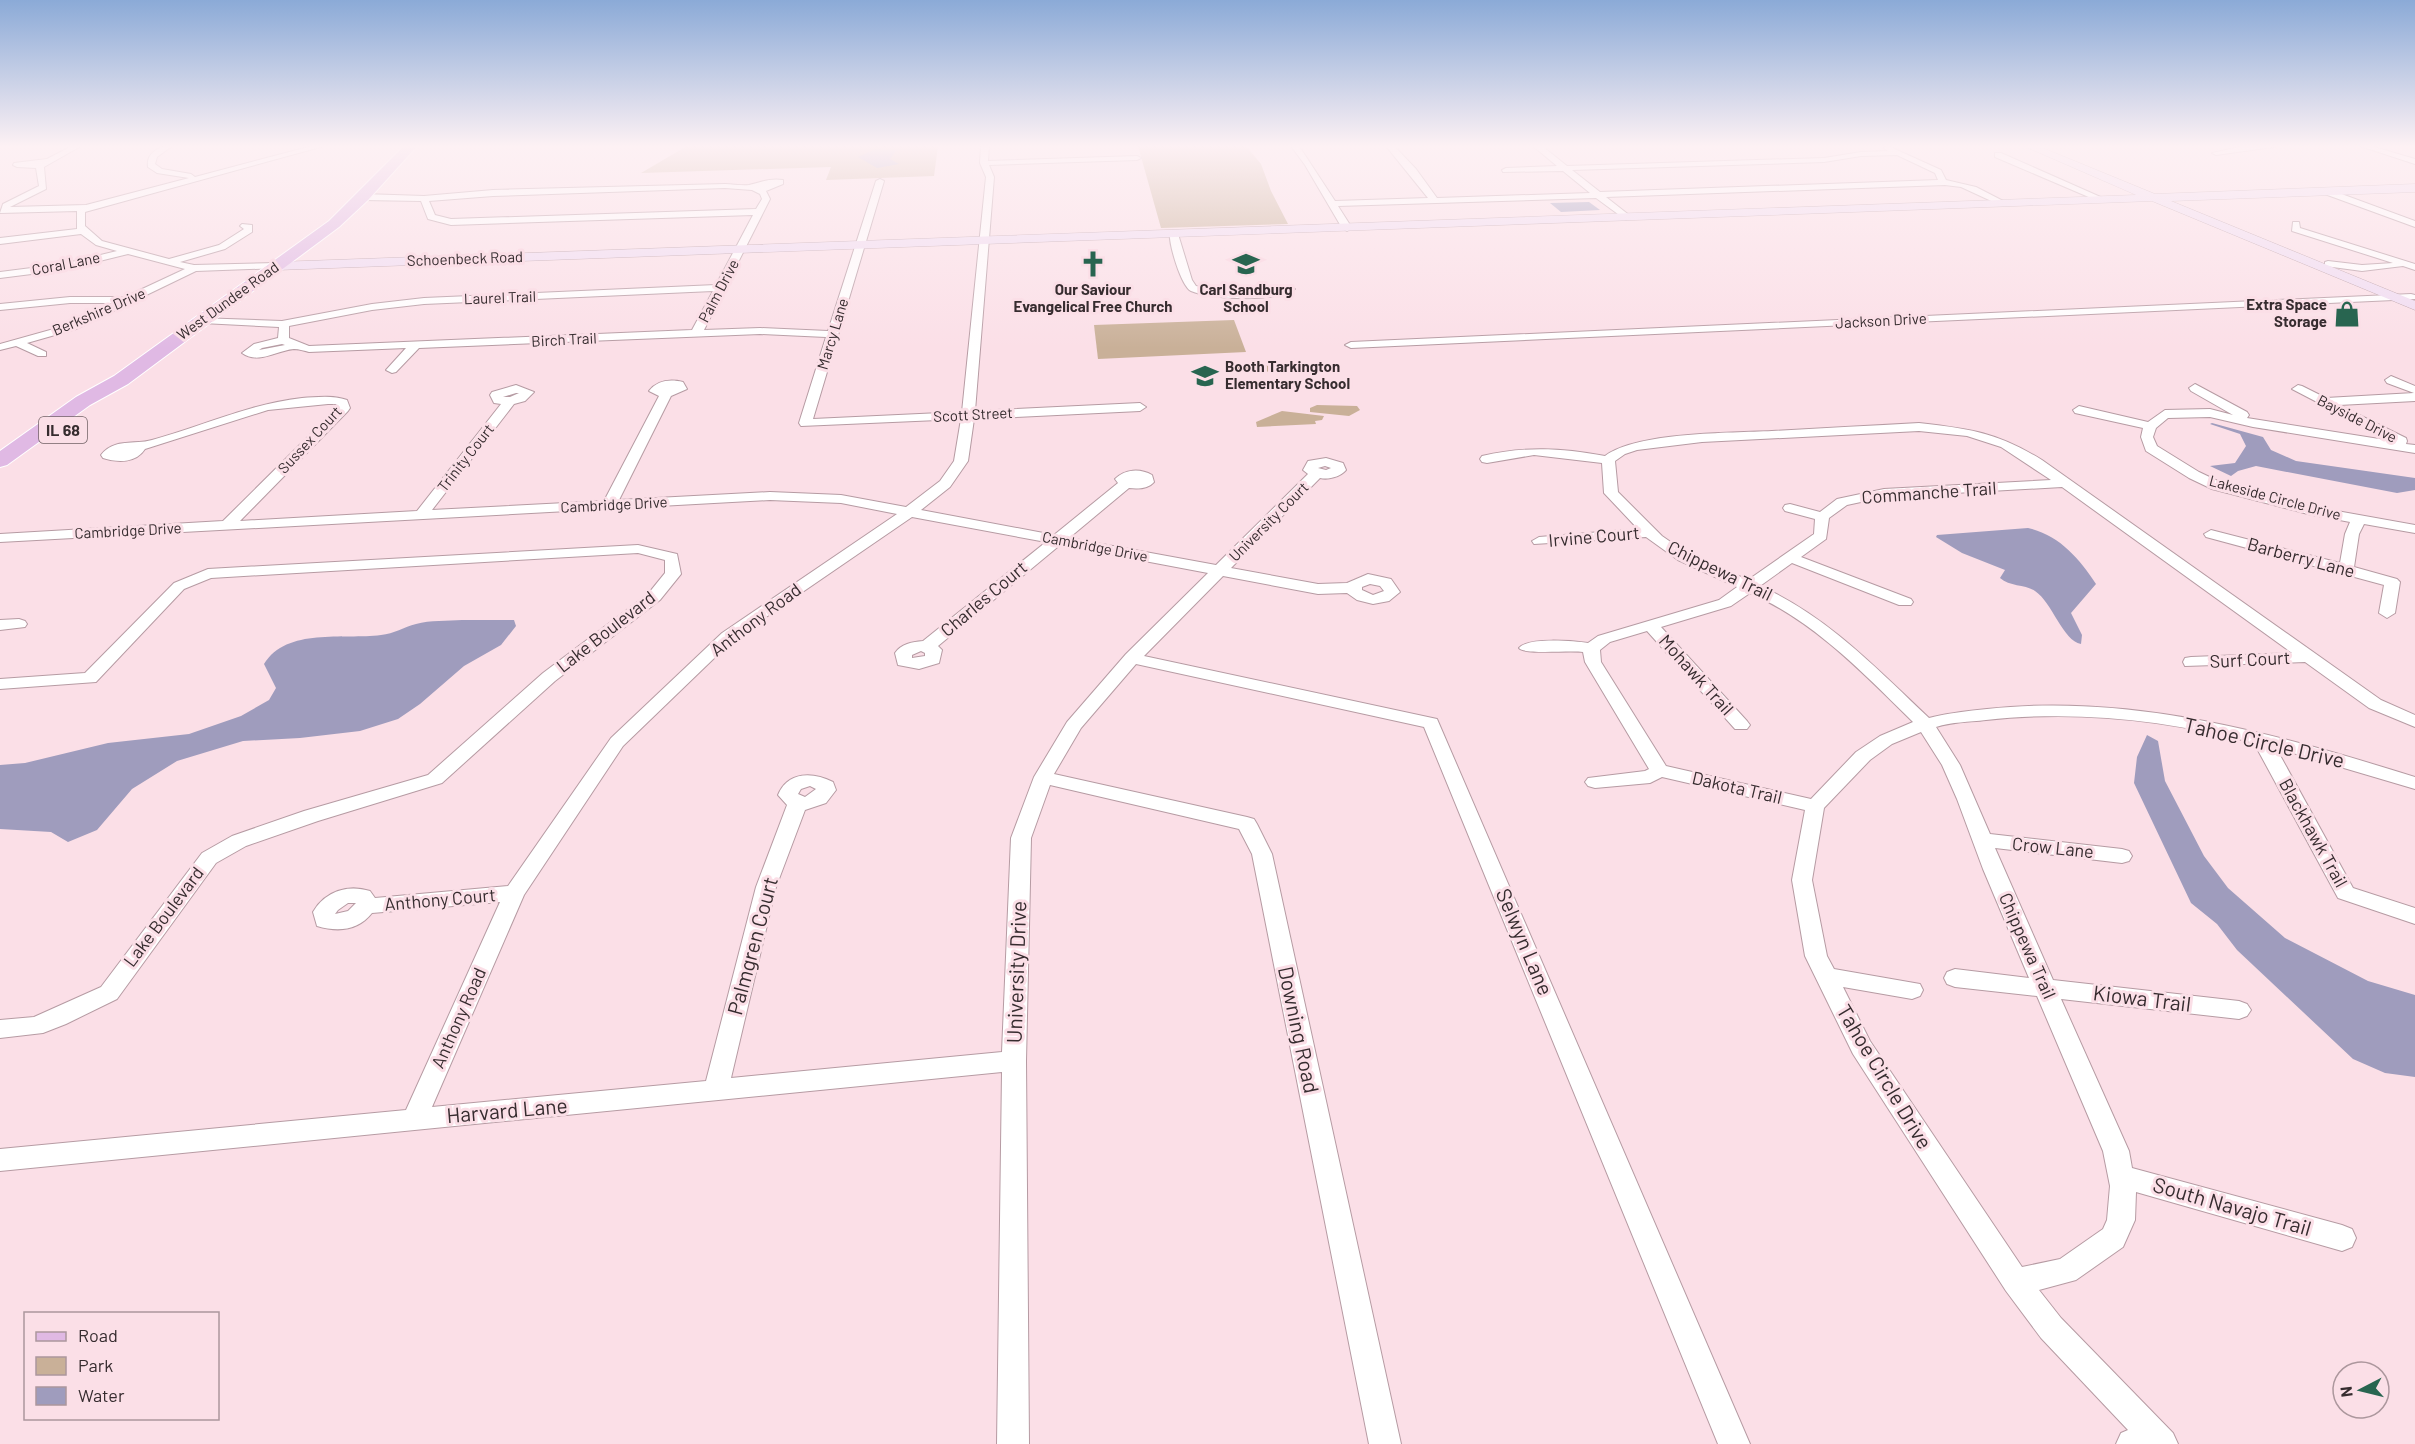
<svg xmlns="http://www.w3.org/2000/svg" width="2415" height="1444" font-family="Barlow,sans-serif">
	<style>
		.green { fill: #c9b098 }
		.water { fill: #9f9cbd }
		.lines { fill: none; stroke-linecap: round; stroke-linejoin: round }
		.minor-casing { stroke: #b69ba3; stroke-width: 2 }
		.secondary-casing { stroke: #b69ba3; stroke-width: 1 }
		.primary-casing { stroke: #fff; stroke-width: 2 }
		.minor { fill: #fff; fill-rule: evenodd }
		.secondary { fill: #f0dcf2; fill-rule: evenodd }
		.primary { fill: #e0b9e4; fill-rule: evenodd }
		.labels { text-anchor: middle; stroke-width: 6; stroke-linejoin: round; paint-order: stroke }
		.far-street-label { font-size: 15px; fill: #362c2f; stroke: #fbdfe7 }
		.far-poi-label { font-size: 15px; font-weight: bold; fill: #362c2f; stroke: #fbdfe7 }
		.shield { fill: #fbdfe7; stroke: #716266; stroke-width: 1.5 }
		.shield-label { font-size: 16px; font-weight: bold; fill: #362c2f }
		.street-label { font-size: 18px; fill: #362c2f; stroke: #fbdfe7 }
		.near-street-label { font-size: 21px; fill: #362c2f; stroke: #fbdfe7 }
	</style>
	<rect width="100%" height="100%" fill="#fbdfe7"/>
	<g class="green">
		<polygon points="687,146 938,146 934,176 826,180 831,167 641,173"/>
		<polygon points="1138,146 1246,146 1261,164 1271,191 1288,224 1161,228"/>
		<polygon points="1234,320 1246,352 1098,359 1094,325"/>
		<polygon points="1250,363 1252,365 1288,363 1298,366 1300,370 1296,373 1254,371 1249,374 1239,372 1236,364"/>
		<polygon points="1317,405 1357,406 1360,410 1349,416 1310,412 1310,408"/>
		<polygon points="1282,411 1324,416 1322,420 1315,421 1316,424 1257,427 1256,422"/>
	</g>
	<g class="water">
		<polygon points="876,149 894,150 896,151 890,159 899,164 877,168 858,157"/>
		<polygon points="1589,202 1600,210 1561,212 1550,203"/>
		<polygon points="2212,423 2263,437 2271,450 2296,461 2415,478 2415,490 2397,493 2256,466 2238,471 2231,476 2210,466 2235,463 2246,446 2240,434 2210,424"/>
		<path d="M2028,528C2059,535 2079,558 2096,584L2071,613L2082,635L2081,644C2063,641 2052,602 2035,591C2025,584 2010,587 2000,578L2005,570L1962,553L1936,537L1937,535Z"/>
		<path d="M462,620H514L516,626L501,645L464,666L420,704L398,719L360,731L300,738L243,741L177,761L132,789L97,830L68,842L51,832L0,829V765L25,763L108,743L189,734L241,716L269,700L276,688L264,664C287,627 343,640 381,635C394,634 404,627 416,624C430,620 448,621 462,620Z"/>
		<polygon points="2147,735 2158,741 2165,781 2204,856 2228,888 2285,938 2368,981 2415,995 2415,1077 2385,1073 2353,1059 2237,950 2217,924 2191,903 2134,783 2137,757"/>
	</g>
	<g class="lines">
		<g class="minor-casing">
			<g id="minor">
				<path d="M72,146H81L44,167L46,189L10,207L86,205L189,178L157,173L148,167C146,153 159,146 172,146L157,157L155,164L162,169L191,174L195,177L312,146H324L85,212V226L102,241L169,259L219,245L244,229L240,226L242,224L252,225V232L225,249L180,262L194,265L277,263L280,264V268L196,271L76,329L27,343L46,352V356H38L16,346L0,350V344L68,325L113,303H70L0,310V304L70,297H125L185,269L128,254L63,270L0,278V272L63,264L117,251L96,245L81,234L0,244V238L77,229V211L0,213L3,204L39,186L36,168L17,167L13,165L14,163L47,159Z"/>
				<path d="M981,146H989L988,161L1137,156L1141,158L1137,160L989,165L994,177L975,411L1140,403L1146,407L1140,411L974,419L968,461L950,487L921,510L1054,535L1118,483L1115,479C1125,469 1140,468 1152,475L1154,482C1148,489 1137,489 1129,488L1069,538L1216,565L1308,474L1303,470L1308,461L1326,458L1343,463L1346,470C1340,477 1328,480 1320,478L1231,568L1318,584L1347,583L1368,574L1391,579L1400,592L1389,601L1373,604L1357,600L1347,593L1318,594L1223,576L1144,656L1437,719L1750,1444H1718L1424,727L1136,664L1081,728L1054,774L1247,817L1254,819L1257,824L1272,854L1401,1444H1369L1252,854L1239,829L1050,785L1031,838L1026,1061L1029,1444H997L1002,1072L0,1171V1149L406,1110L500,902L372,913C358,931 337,932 317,926L313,912C325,891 348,884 370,891L375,898L508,886L611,738L722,633L897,514L841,503L770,500L0,542V534L223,521L338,407L336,404H328L268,410L145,449C136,463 118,463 103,458L101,455C114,438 134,445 152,440C203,426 249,404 302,398C317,397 333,395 347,400L350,408L348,411L240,521L417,511L501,404L494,403L490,395L492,392L516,385L534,392L525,401L514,404L432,510L604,501L659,396L649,391C658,380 670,379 683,382L687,389L671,396L619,500L770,492L841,495L906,507L940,481L954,461L961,419L801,426L799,423L826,337L760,334L419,348L396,372L392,373L386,370L406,348L309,352C305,351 299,349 294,349C278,350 258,365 242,353L254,344L278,338L279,327L202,323L197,320L198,318L282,321L372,304L424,298L716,285L753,215L451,225L428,219L421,201L363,200L359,197L363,194L424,196L493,190L725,184C733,184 742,186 749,185C762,182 770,178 783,180V184L766,191L770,199L704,330L760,328L828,331L876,181L880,179L884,181L813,419L962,412L986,177L980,163ZM725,188L752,190L760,194L762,199L756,209L451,219L435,215L429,201L493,196ZM713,291L692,330L309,346L289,338V326L372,310L424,304ZM282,344L285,345L259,350L262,348ZM516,393H519L510,397H503ZM1325,466L1331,468L1326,470L1318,468ZM912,517L1046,542L923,641C912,642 901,644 895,653L898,665L919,669L939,663L942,650L938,646L1060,545L1208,573L1126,654L1067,722L1034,777L1011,838L1002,1052L731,1078L776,887L805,810L826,803L836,790L833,782C813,772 788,771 778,795L787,805L756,887L706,1081L432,1107L524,895L623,746L734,639ZM1370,584L1380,586L1384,591L1373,595L1362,590V587ZM921,651L925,653V656L912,658V655ZM810,786L816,789L805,797L798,794L801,789ZM348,903H356L348,911L335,914L338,910Z"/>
				<path d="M1291,146H1299L1335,201L1428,198L1386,146H1394L1416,169L1437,198L1590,193L1563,171L1503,172L1502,170L1506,168L1557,166L1533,146H1542L1567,166L1824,158L1861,152L1888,151L1884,148L1888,146L1941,170L1946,180L1976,187L2007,203L2000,205L1961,187L1945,185L1606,197L1629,215L1630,217L1626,220L1596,198L1338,206L1352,228L1347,231L1342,228L1305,165ZM1897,155L1935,173L1938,180L1600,192L1572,170L1824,162L1861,156Z"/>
				<polygon points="2244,146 2280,146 2216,155 2212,153"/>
				<polygon points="2360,146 2371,146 2415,159 2415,164"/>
				<polygon points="1995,153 2001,153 2105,199 2098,201 1995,157"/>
				<polygon points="2322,189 2328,189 2415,221 2415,227 2322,193"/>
				<polygon points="2293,222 2299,222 2300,228 2415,264 2415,270 2403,266 2362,271 2325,266 2325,262 2328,261 2362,265 2393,263 2292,231"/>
				<path d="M1170,232L1178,234L1192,280L1196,286C1227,293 1259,294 1290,286L1295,289C1278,302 1211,300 1191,291C1181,286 1168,242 1170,232Z"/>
				<polygon points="2411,294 2415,295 2415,299 1351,348 1345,345 1351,342"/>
				<polygon points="2391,376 2415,386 2415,401 2339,405 2406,438 2407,441 2406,444 2415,445 2415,453 2253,427 2210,417 2168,418 2156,428 2153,437 2157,446 2199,472 2222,483 2309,506 2415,525 2415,533 2364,524 2359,534 2354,567 2397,579 2400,582 2395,613 2387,618 2379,613 2384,585 2206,537 2204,534 2211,530 2340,563 2345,534 2350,522 2308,514 2212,489 2189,478 2146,451 2141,437 2143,428 2075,413 2073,410 2079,406 2148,422 2165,410 2210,409 2233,415 2191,391 2189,388 2195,384 2247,412 2249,415 2247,418 2392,441 2292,389 2298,385 2302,386 2326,398 2414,393 2387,383 2385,380"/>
				<path d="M1919,423C1971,429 1996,432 2042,460L2381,700L2415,715V727L2369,708L2305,662L2185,666L2183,662L2185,658L2191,657L2292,653L2062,487L1884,497L1847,505L1829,518L1826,539L1801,557L1911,599L1913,602L1911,605H1899L1792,563L1760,586C1827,616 1876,668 1929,718C1948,713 1967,711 1987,709C2133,693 2277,734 2415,777V789L2276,748L2353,888L2415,908V924L2338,898L2254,743C2168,720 2075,710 1986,720C1969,722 1952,722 1936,727L1960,765L1990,834L2122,849L2129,851L2132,856L2129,861L2122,863L1995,848L2053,980L2239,1001L2247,1004L2251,1010L2247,1016L2239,1019L2061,999L2129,1151L2132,1168L2342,1225L2352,1229L2356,1238L2352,1247L2342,1251L2136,1192L2135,1220L2123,1247L2076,1280L2039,1290L2061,1318L2173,1433L2178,1444H2116L2121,1433L2128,1430L2041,1338L2006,1291L1853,1054L1805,956L1792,880L1805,810L1662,777L1650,783L1595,788L1588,786L1585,782L1588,778L1645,771L1649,769L1585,662L1583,652C1569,650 1525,655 1519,648C1528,637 1573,641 1588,643L1598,636L1719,600L1737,587L1678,560L1646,537L1534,544L1532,541L1539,537L1638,529L1604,493L1602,463L1534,455L1487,463L1482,462L1480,459L1482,456C1525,446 1562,448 1605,456C1637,432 1730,433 1772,431C1821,428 1870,426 1919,423ZM1919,431L1967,436L2001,447L2051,480L1884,489L1837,499L1820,512L1790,504L1785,505L1783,508L1785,511L1815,519L1814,534L1748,580L1688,554L1662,536L1618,492L1615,461L1625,454L1637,450L1702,442ZM1750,593C1815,622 1863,673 1913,722L1880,736L1856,752L1811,799L1666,766L1601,662L1600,650L1610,642L1647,631L1735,729H1747L1750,725L1747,721L1661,627L1731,606ZM1921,732L1942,765L1957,799L1983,869L2029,978L1955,969L1947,972L1944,978L1947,984L1955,987L2037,996L2103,1151L2110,1186L2107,1220L2103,1229L2060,1259L2022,1267L1870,1041L1843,987L1912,999L1920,996L1923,990L1920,984L1834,969L1827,956L1812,880L1824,808L1870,760L1892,744Z"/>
				<polygon points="638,545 677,554 681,574 660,600 555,681 442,783 318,821 246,846 216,863 117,999 66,1024 43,1033 0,1038 0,1020 34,1017 101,987 202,853 232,836 304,811 428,775 543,673 648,594 665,573 665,560 638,553 211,578 184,589 96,682 0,689 0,679 85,673 174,583 208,569"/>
				<polygon points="19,619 25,621 27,624 25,627 0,630 0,620"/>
			</g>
		</g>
		<g class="secondary-casing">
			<polygon id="secondary" points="2024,146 2038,146 2155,194 2415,184 2415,192 2171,201 2415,301 2415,310 2152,201 277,270 270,266 277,262 2136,195"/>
		</g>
		<g class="primary-casing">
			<polygon id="primary" points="404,146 417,146 368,200 339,227 128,384 90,405 7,465 0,467 0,451 76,397 114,376 329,221"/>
		</g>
		<use href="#minor" class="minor"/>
		<use href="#secondary" class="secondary"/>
		<use href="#primary" class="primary"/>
	</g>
	<linearGradient id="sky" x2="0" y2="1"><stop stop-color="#8baad7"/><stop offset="0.42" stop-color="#fdf1f4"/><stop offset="1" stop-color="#fdf1f4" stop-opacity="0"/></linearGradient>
	<rect width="2415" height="348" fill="url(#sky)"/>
	<defs>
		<g id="church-bare" transform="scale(2.07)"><path d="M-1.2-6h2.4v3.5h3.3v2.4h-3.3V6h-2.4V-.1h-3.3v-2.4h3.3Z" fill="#286550" stroke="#fbdfe7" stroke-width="2.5" paint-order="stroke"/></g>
		<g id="school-bare" transform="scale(2.07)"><path d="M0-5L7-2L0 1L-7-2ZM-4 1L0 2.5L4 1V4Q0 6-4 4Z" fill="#286550" stroke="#fbdfe7" stroke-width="2.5" paint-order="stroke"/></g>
		<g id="shop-bare" transform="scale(2.07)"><path d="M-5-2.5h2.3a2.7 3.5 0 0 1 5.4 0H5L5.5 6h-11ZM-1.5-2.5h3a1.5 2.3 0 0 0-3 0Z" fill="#286550" stroke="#fbdfe7" stroke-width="2.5" paint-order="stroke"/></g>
	</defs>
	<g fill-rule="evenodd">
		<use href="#church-bare" x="1093" y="264"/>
		<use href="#school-bare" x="1246" y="264"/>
		<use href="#shop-bare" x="2347" y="314"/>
		<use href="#school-bare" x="1205" y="376"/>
	</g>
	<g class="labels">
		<g class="far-street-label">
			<text transform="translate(465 259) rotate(-2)" y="5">Schoenbeck Road</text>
			<text transform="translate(66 264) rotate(-11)" y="5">Coral Lane</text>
			<text transform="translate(719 291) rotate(-62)" y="5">Palm Drive</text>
			<text transform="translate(500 298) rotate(-2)" y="5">Laurel Trail</text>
			<text transform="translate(228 301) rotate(-36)" y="5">West Dundee Road</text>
			<text transform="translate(99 312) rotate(-23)" y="5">Berkshire Drive</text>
			<text transform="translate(1881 321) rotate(-3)" y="5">Jackson Drive</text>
			<text transform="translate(833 334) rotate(-73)" y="5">Marcy Lane</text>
			<text transform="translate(564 340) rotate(-3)" y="5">Birch Trail</text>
			<text transform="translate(973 415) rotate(-3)" y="5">Scott Street</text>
			<text transform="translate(2357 419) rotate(27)" y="5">Bayside Drive</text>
			<text transform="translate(310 440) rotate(-47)" y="5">Sussex Court</text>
			<text transform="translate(466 458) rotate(-52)" y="5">Trinity Court</text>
			<text transform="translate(2275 498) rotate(15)" y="5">Lakeside Circle Drive</text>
			<text transform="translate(614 505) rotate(-3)" y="5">Cambridge Drive</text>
			<text transform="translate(1269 522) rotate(-45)" y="5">University Court</text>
			<text transform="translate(128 531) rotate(-3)" y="5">Cambridge Drive</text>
			<text transform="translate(1095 547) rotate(11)" y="5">Cambridge Drive</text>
		</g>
		<g class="far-poi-label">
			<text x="1093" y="295">Our Saviour<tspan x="1093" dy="17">Evangelical Free Church</tspan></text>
			<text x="1246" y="295">Carl Sandburg<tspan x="1246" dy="17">School</tspan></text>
			<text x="2327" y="310" text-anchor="end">Extra Space<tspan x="2327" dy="17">Storage</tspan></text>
			<text x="1225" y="372" text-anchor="start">Booth Tarkington<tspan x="1225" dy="17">Elementary School</tspan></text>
		</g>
		<rect class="shield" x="39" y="417" width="48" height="26" rx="4.5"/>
		<g class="shield-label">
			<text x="63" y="436">IL 68</text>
		</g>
		<g class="street-label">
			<text transform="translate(1929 493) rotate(-4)" y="6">Commanche Trail</text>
			<text transform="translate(1594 537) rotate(-5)" y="6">Irvine Court</text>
			<text transform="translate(2301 558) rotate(15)" y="6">Barberry Lane</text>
			<text transform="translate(1720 571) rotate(26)" y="6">Chippewa Trail</text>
			<text transform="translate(984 599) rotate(-40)" y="6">Charles Court</text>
			<text transform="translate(756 620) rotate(-37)" y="6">Anthony Road</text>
			<text transform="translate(606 632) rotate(-38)" y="6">Lake Boulevard</text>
			<text transform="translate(2250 660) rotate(-3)" y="6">Surf Court</text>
			<text transform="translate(1696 675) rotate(48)" y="6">Mohawk Trail</text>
			<text transform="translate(1737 788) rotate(13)" y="6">Dakota Trail</text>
			<text transform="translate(2313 833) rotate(61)" y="6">Blackhawk Trail</text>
			<text transform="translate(2053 848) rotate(6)" y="6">Crow Lane</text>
			<text transform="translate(440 900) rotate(-5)" y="6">Anthony Court</text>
			<text transform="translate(164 917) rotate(-53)" y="6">Lake Boulevard</text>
			<text transform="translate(2027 946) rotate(66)" y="6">Chippewa Trail</text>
			<text transform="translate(459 1018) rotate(-66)" y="6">Anthony Road</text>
		</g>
		<g class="near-street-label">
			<text transform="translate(2264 743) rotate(13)" y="7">Tahoe Circle Drive</text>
			<text transform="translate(1524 942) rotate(67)" y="7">Selwyn Lane</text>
			<text transform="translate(753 946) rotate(-75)" y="7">Palmgren Court</text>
			<text transform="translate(1017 972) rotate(-88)" y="7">University Drive</text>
			<text transform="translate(2142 999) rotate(7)" y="7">Kiowa Trail</text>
			<text transform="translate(1298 1030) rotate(78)" y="7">Downing Road</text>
			<text transform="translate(1884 1077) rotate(59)" y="7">Tahoe Circle Drive</text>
			<text transform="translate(507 1111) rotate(-5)" y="7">Harvard Lane</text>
			<text transform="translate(2232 1207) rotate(16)" y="7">South Navajo Trail</text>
		</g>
	</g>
	<rect x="24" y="1312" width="195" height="108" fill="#fbdfe7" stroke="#ac979d" stroke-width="1.5"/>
	<rect x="36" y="1332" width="30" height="9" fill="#e0b9e4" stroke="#ac979d" stroke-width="1.5"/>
	<text x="78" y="1342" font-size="18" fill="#362c2f">Road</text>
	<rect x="36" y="1357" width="30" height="18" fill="#c9b098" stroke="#ac979d" stroke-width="1.5"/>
	<text x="78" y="1372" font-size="18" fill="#362c2f">Park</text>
	<rect x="36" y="1387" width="30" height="18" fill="#9f9cbd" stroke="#ac979d" stroke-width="1.5"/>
	<text x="78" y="1402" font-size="18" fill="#362c2f">Water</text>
	<g transform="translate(2361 1390) rotate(263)"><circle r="28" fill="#fbdfe7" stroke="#ac979d" stroke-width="1.5"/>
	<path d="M0-4.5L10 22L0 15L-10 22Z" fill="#286550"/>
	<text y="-9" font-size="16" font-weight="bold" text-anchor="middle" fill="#362c2f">N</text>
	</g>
</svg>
